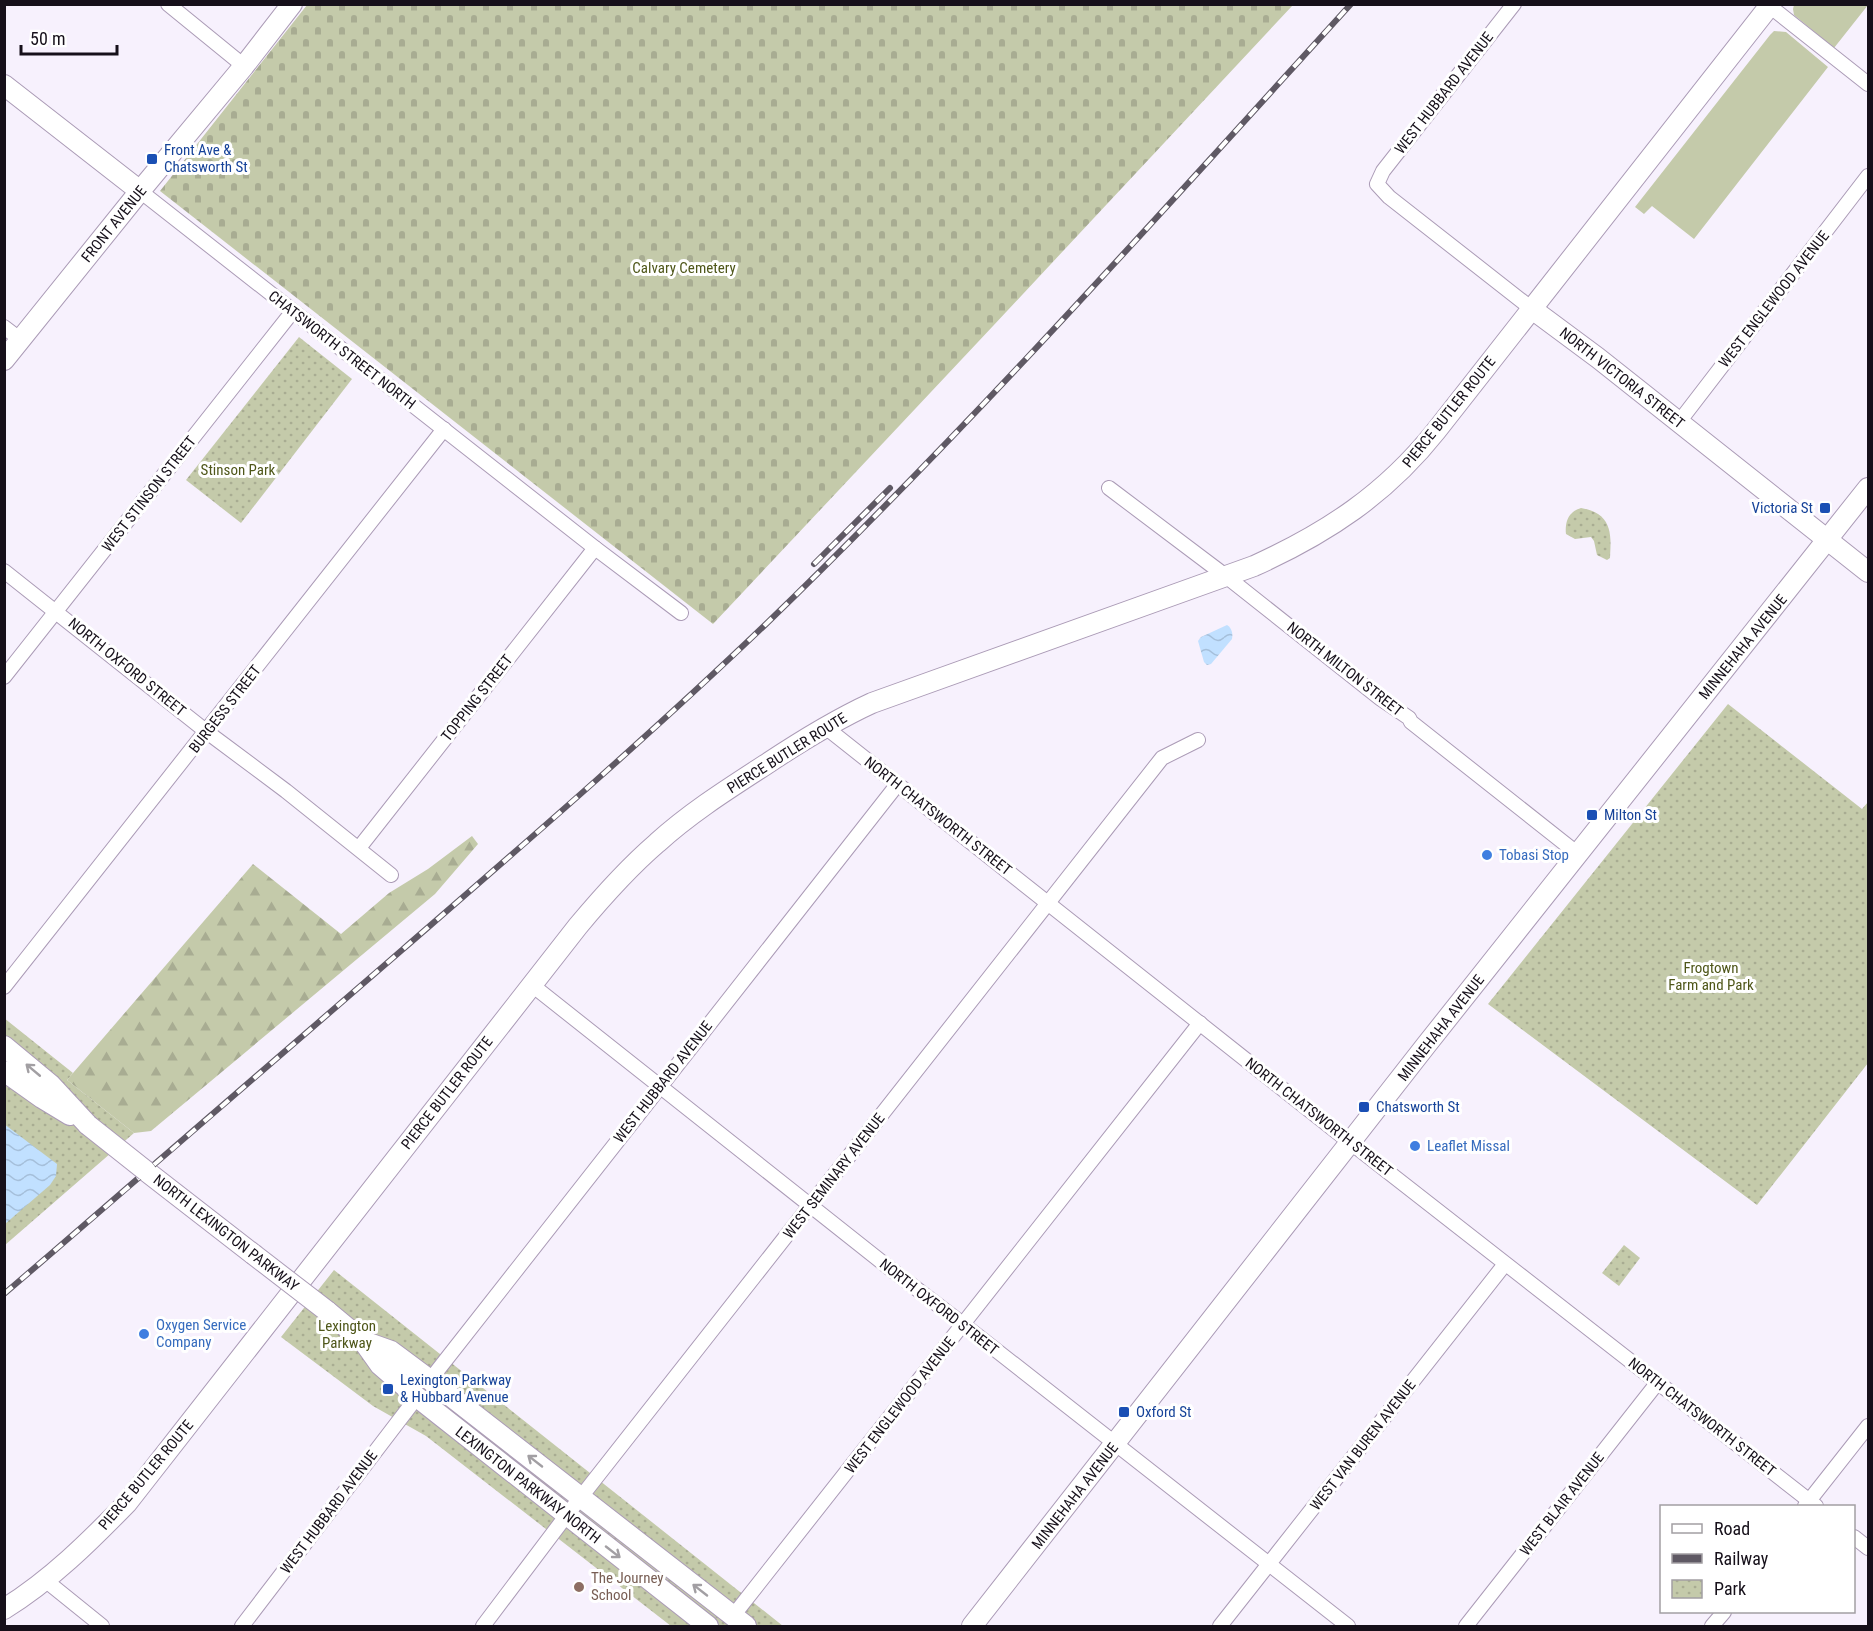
<svg xmlns="http://www.w3.org/2000/svg" width="1873" height="1631" font-family="'Roboto Condensed',sans-serif">
	<style>
		.grass { fill: #c4caaa }
		.forest { fill: url(#forest-firs) }
		.cemetery { fill: url(#cemetery-stones) }
		.park { fill: url(#park-dots) }
		.water { fill: url(#water-waves) }
		.lines { fill: none; stroke-linecap: round; stroke-linejoin: round }
		.street-casing { stroke: #ab9bb6; stroke-width: 16 }
		.secondary-casing { stroke: #ab9bb6; stroke-width: 22 }
		.street { stroke: #fff; stroke-width: 14 }
		.secondary { stroke: #fff; stroke-width: 20 }
		.rail-casing { stroke: #5f5964; stroke-width: 6 }
		.rail { stroke: #fff; stroke-width: 4; stroke-dasharray: 11; stroke-linecap: butt }
		.secondary-bridge-casing { stroke: #ab9bb6; stroke-width: 22; stroke-linecap: butt }
		.secondary-bridge { stroke: #fff; stroke-width: 20 }
		.oneway { stroke: #a29fa3 }
		.transit-dot { fill: #1a4fb4; stroke: #fff; stroke-width: 2 }
		.shop-dot { fill: #3f7fe0; stroke: #fff; stroke-width: 2 }
		.education-dot { fill: #8d6e63; stroke: #fff; stroke-width: 2 }
		.labels { text-anchor: middle; stroke-width: 6; stroke-linejoin: round; paint-order: stroke }
		.street-label { font-size: 15px; fill: #16101a; stroke: #fff }
		.transit-label { font-size: 15px; fill: #164399; stroke: #fff; text-anchor: start }
		.park-label { font-size: 15px; fill: #4f571a; stroke: #fff }
		.shop-label { font-size: 15px; fill: #366cbe; stroke: #fff; text-anchor: start }
		.education-label { font-size: 15px; fill: #785e54; stroke: #fff; text-anchor: start }
	</style>
	<defs>
		<pattern id="forest-firs" width="22" height="20" patternUnits="userSpaceOnUse" patternTransform="scale(1.5)"><rect width="22" height="20" fill="#c4caaa"/><path d="M5 1l3.5 6h-7zM16 11l3.5 6h-7z" fill="#a8ac92"/></pattern>
		<pattern id="cemetery-stones" width="16" height="16" patternUnits="userSpaceOnUse" patternTransform="scale(1.5)"><rect width="16" height="16" fill="#c4caaa"/><path d="M2 7V4a2 2 0 0 1 4 0v3zM10 15v-3a2 2 0 0 1 4 0v3z" fill="#a8ac92"/></pattern>
		<pattern id="park-dots" width="8" height="8" patternUnits="userSpaceOnUse" patternTransform="scale(1.5)"><rect width="8" height="8" fill="#c4caaa"/><path d="M2 2h.1M6 6h.1" fill="none" stroke="#a8ac92" stroke-width="1.8" stroke-linecap="round"/></pattern>
		<pattern id="water-waves" width="16" height="10" patternUnits="userSpaceOnUse" patternTransform="scale(1.5)"><rect width="16" height="10" fill="#c1e0ff"/><path d="M0 5q4-4 8 0t8 0" fill="none" stroke="#a5bfda"/></pattern>
	</defs>
	<rect width="100%" height="100%" fill="#f7f1fd"/>
	<g class="grass">
		<polygon points="1794,5 1794,4 1868,5 1834,48 1794,15 1793,9"/>
		<polygon points="1774,31 1786,32 1828,67 1694,239 1652,206 1644,214 1635,207 1770,35"/>
	</g>
	<polygon class="forest" points="472,836 478,844 435,894 151,1131 134,1133 67,1080 253,864 341,934 389,893 428,869"/>
	<polygon class="cemetery" points="307,5 307,4 1293,5 993,326 713,624 160,191"/>
	<g class="park">
		<polygon points="299,337 352,379 241,523 186,480"/>
		<path d="M1581,508C1611,513 1612,532 1610,558L1607,560L1597,555L1594,541L1591,537L1575,539L1566,534C1565,522 1568,512 1581,508Z"/>
		<polygon points="1728,704 1862,809 1868,802 1868,1063 1757,1205 1488,1004"/>
		<polygon points="4,1018 73,1073 67,1080 134,1133 5,1245"/>
		<polygon points="1624,1245 1640,1258 1619,1286 1602,1273"/>
		<polygon points="334,1270 783,1626 671,1626 426,1436 373,1406 281,1337"/>
	</g>
	<g class="water">
		<path d="M1227,625C1232,628 1233,634 1232,639L1211,664L1207,665L1204,662L1198,641L1201,637Z"/>
		<polygon points="4,1124 57,1164 56,1176 50,1185 5,1224"/>
	</g>
	<g class="lines">
		<g class="street-casing">
			<g id="street">
				<polyline points="168,4 244,66"/>
				<polyline points="1514,4 1383,171 1377,184 1389,197 1532,309"/>
				<polyline points="1767,4 1868,84"/>
				<polyline points="140,191 595,548 681,613"/>
				<polyline points="4,327 21,340"/>
				<polyline points="1679,422 1868,176"/>
				<polyline points="1109,488 1227,577 1381,699 1409,718 1411,722 1578,854"/>
				<polyline points="4,571 207,732 286,791 391,875"/>
				<polyline points="4,677 293,311"/>
				<polyline points="824,726 1337,1132 1816,1506"/>
				<polyline points="359,848 595,548"/>
				<polyline points="532,985 888,1267 964,1325 1348,1626"/>
				<polyline points="4,987 444,429"/>
				<polyline points="430,1380 897,785"/>
				<polyline points="1805,1506 1868,1426"/>
				<polyline points="1854,1537 1868,1548"/>
				<polyline points="45,1580 102,1626"/>
				<polyline points="733,1616 1200,1023"/>
				<polyline points="242,1626 417,1397"/>
				<polyline points="483,1626 566,1516 1162,758 1198,740"/>
				<polyline points="1220,1626 1505,1264"/>
				<polyline points="1466,1626 1658,1382"/>
				<polyline points="1712,1626 1724,1612"/>
			</g>
		</g>
		<g class="secondary-casing">
			<g id="secondary">
				<polyline points="4,85 140,191"/>
				<polyline points="1532,309 1598,358 1868,572"/>
				<polyline points="4,360 140,191 244,66 292,4"/>
				<polyline points="4,1046 51,1085 88,1125"/>
				<polyline points="4,1071 42,1098 70,1115"/>
				<polyline points="146,1171 253,1254"/>
				<polyline points="327,1311 363,1341 380,1365 417,1397 708,1626"/>
				<polyline points="363,1341 391,1351 430,1380 746,1626"/>
				<path d="M4,1609C51,1580 90,1541 127,1503L578,926C603,896 628,868 657,843C690,813 728,789 765,765C801,741 833,721 872,703L1254,566C1327,533 1386,494 1436,431L1771,4"/>
				<polyline points="972,1626 1427,1044 1868,488"/>
			</g>
		</g>
		<use href="#street" class="street"/>
		<use href="#secondary" class="secondary"/>
		<g class="rail-casing">
			<g id="rail">
				<polyline points="814,564 890,488"/>
				<path d="M4,1294C137,1180 269,1065 402,950C524,844 647,738 765,625C970,427 1159,215 1351,4"/>
			</g>
		</g>
		<use href="#rail" class="rail"/>
		<g class="secondary-bridge-casing">
			<g id="secondary-bridge">
				<polyline points="88,1125 146,1171"/>
				<polyline points="253,1254 327,1311"/>
			</g>
		</g>
		<use href="#secondary-bridge" class="secondary-bridge"/>
	</g>
	<defs><path id="oneway-shaft" d="M-6 0H5M1.5-3L5.5 0L1.5 3" fill="none" stroke-width="1.6" stroke-linecap="round" stroke-linejoin="round" transform="scale(1.5)"/></defs>
	<g class="oneway">
		<use href="#oneway-shaft" transform="translate(33 1070) rotate(-140)"/>
		<use href="#oneway-shaft" transform="translate(535 1461) rotate(-142)"/>
		<use href="#oneway-shaft" transform="translate(613 1552) rotate(38)"/>
		<use href="#oneway-shaft" transform="translate(700 1590) rotate(-142)"/>
	</g>
	<g class="transit-dot">
		<rect x="146" y="153" width="12" height="12" rx="3"/>
		<rect x="1819" y="502" width="12" height="12" rx="3"/>
		<rect x="1586" y="809" width="12" height="12" rx="3"/>
		<rect x="1358" y="1101" width="12" height="12" rx="3"/>
		<rect x="382" y="1383" width="12" height="12" rx="3"/>
		<rect x="1118" y="1406" width="12" height="12" rx="3"/>
	</g>
	<g class="shop-dot">
		<circle cx="1487" cy="855" r="6"/>
		<circle cx="1415" cy="1146" r="6"/>
		<circle cx="144" cy="1334" r="6"/>
	</g>
	<circle class="education-dot" cx="579" cy="1587" r="6"/>
	<g class="labels">
		<g class="street-label">
			<text transform="translate(1444 93) rotate(-52)" y="5">WEST HUBBARD AVENUE</text>
			<text transform="translate(114 224) rotate(-51)" y="5">FRONT AVENUE</text>
			<text transform="translate(1774 299) rotate(-52)" y="5">WEST ENGLEWOOD AVENUE</text>
			<text transform="translate(342 350) rotate(38)" y="5">CHATSWORTH STREET NORTH</text>
			<text transform="translate(1622 378) rotate(38)" y="5">NORTH VICTORIA STREET</text>
			<text transform="translate(1449 412) rotate(-51)" y="5">PIERCE BUTLER ROUTE</text>
			<text transform="translate(149 494) rotate(-52)" y="5">WEST STINSON STREET</text>
			<text transform="translate(1743 647) rotate(-51)" y="5">MINNEHAHA AVENUE</text>
			<text transform="translate(127 667) rotate(39)" y="5">NORTH OXFORD STREET</text>
			<text transform="translate(1345 669) rotate(38)" y="5">NORTH MILTON STREET</text>
			<text transform="translate(477 698) rotate(-52)" y="5">TOPPING STREET</text>
			<text transform="translate(225 709) rotate(-52)" y="5">BURGESS STREET</text>
			<text transform="translate(787 753) rotate(-32)" y="5">PIERCE BUTLER ROUTE</text>
			<text transform="translate(938 816) rotate(38)" y="5">NORTH CHATSWORTH STREET</text>
			<text transform="translate(1441 1028) rotate(-52)" y="5">MINNEHAHA AVENUE</text>
			<text transform="translate(663 1082) rotate(-52)" y="5">WEST HUBBARD AVENUE</text>
			<text transform="translate(447 1093) rotate(-52)" y="5">PIERCE BUTLER ROUTE</text>
			<text transform="translate(1319 1117) rotate(38)" y="5">NORTH CHATSWORTH STREET</text>
			<text transform="translate(834 1176) rotate(-52)" y="5">WEST SEMINARY AVENUE</text>
			<text transform="translate(226 1233) rotate(38)" y="5">NORTH LEXINGTON PARKWAY</text>
			<text transform="translate(939 1307) rotate(38)" y="5">NORTH OXFORD STREET</text>
			<text transform="translate(900 1405) rotate(-52)" y="5">WEST ENGLEWOOD AVENUE</text>
			<text transform="translate(1702 1417) rotate(38)" y="5">NORTH CHATSWORTH STREET</text>
			<text transform="translate(1363 1445) rotate(-52)" y="5">WEST VAN BUREN AVENUE</text>
			<text transform="translate(146 1475) rotate(-50)" y="5">PIERCE BUTLER ROUTE</text>
			<text transform="translate(528 1485) rotate(38)" y="5">LEXINGTON PARKWAY NORTH</text>
			<text transform="translate(1075 1496) rotate(-52)" y="5">MINNEHAHA AVENUE</text>
			<text transform="translate(1562 1504) rotate(-52)" y="5">WEST BLAIR AVENUE</text>
			<text transform="translate(329 1512) rotate(-53)" y="5">WEST HUBBARD AVENUE</text>
		</g>
		<g class="transit-label">
			<text x="164" y="155">Front Ave &amp;<tspan x="164" dy="17">Chatsworth St</tspan></text>
			<text x="1813" y="513" text-anchor="end">Victoria St</text>
			<text x="1604" y="820">Milton St</text>
			<text x="1376" y="1112">Chatsworth St</text>
			<text x="400" y="1385">Lexington Parkway<tspan x="400" dy="17">&amp; Hubbard Avenue</tspan></text>
			<text x="1136" y="1417">Oxford St</text>
		</g>
		<g class="park-label">
			<text x="684" y="273">Calvary Cemetery</text>
			<text x="238" y="475">Stinson Park</text>
			<text x="1711" y="973">Frogtown<tspan x="1711" dy="17">Farm and Park</tspan></text>
			<text x="347" y="1331">Lexington<tspan x="347" dy="17">Parkway</tspan></text>
		</g>
		<g class="shop-label">
			<text x="1499" y="860">Tobasi Stop</text>
			<text x="1427" y="1151">Leaflet Missal</text>
			<text x="156" y="1330">Oxygen Service<tspan x="156" dy="17">Company</tspan></text>
		</g>
		<g class="education-label">
			<text x="591" y="1583">The Journey<tspan x="591" dy="17">School</tspan></text>
		</g>
	</g>
	<rect width="1873" height="1631" fill="none" stroke="#16101a" stroke-width="12"/>
	<rect x="1660" y="1505" width="195" height="108" fill="#ffffff" stroke="#a29fa3" stroke-width="1.5"/>
	<rect x="1672" y="1524" width="30" height="9" fill="#ffffff" stroke="#a29fa3" stroke-width="1.5"/>
	<text x="1714" y="1535" font-size="18" fill="#16101a">Road</text>
	<rect x="1672" y="1554" width="30" height="9" fill="#5f5964" stroke="#a29fa3" stroke-width="1.5"/>
	<text x="1714" y="1565" font-size="18" fill="#16101a">Railway</text>
	<rect x="1672" y="1580" width="30" height="18" fill="url(#park-dots)" stroke="#a29fa3" stroke-width="1.5"/>
	<text x="1714" y="1595" font-size="18" fill="#16101a">Park</text>
	<path d="M21 45v9h96v-9" fill="none" stroke="#16101a" stroke-width="3"/>
	<text x="30" y="45" font-size="18" fill="#16101a" stroke="#ffffff" stroke-width="4.5" paint-order="stroke">50 m</text>
</svg>
